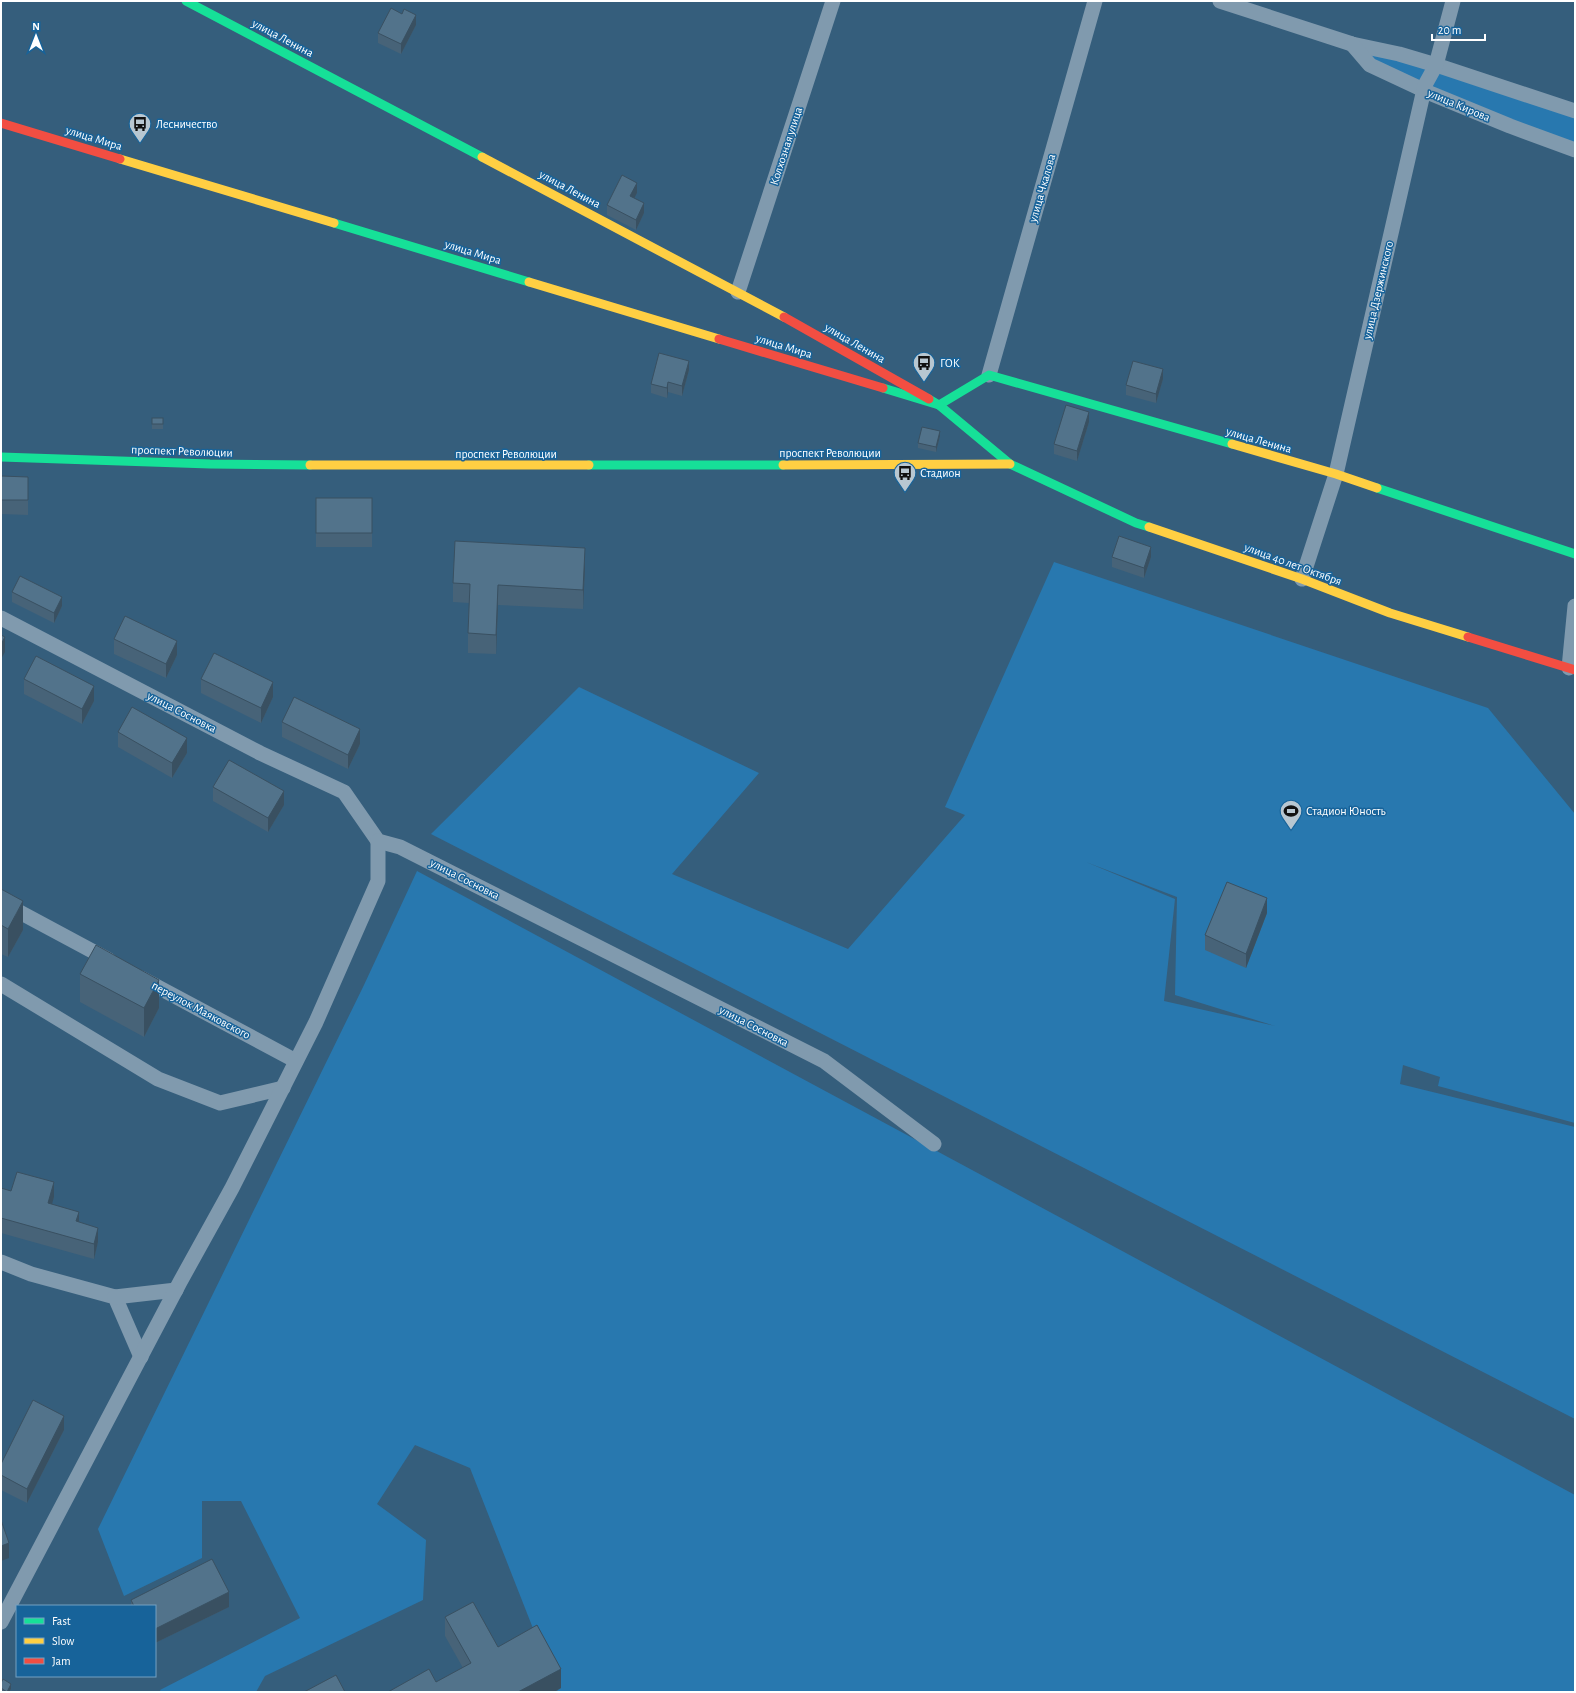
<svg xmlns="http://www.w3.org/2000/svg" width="1576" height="1693" font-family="'Alegreya Sans',sans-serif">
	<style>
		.green { fill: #2878af; fill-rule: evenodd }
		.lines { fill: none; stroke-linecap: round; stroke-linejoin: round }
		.street { stroke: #809aae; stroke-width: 15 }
		.fast { stroke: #16e098; stroke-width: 9 }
		.slow { stroke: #ffcf43; stroke-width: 9 }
		.jam { stroke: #f24e42; stroke-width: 9 }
		.wall { fill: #476378 }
		.shaded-wall { fill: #395061 }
		.building { fill: #52738b; stroke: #395061 }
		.labels { text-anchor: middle; stroke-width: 3; stroke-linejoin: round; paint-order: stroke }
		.street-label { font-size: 12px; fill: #fff; stroke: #17639a }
		.poi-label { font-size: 12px; fill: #fff; stroke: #17639a; text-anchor: start }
	</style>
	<rect width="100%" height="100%" fill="#355e7c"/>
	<g class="green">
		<polygon points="1367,52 1394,58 1575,117 1575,145 1506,120 1370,60"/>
		<path d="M1054,562L1488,708L1575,814V1123L1438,1086L1440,1077L1403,1065L1400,1084L1575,1127V1419L431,834L579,687L759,773L672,874L848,949L965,815L945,807ZM1086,862L1177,897L1175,995L1275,1026L1164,1001L1175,899Z"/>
		<polygon points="417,871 1575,1495 1575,1692 558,1692 470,1468 415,1445 377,1504 426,1540 423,1600 265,1676 256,1692 161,1692 160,1690 300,1618 241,1501 202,1501 202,1558 124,1596 98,1529 364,985"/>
	</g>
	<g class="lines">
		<g class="street">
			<polyline points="1220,1 1352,44 1399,54 1436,65 1575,111"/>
			<polyline points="1352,44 1370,65 1432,94 1510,126 1575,150"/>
			<polyline points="738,292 833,1"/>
			<polyline points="989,375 1095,1"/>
			<polyline points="1302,579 1336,474 1425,85 1436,65 1453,1"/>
			<polyline points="1,618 260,753 344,792 378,841 400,847 824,1061 934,1144"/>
			<polyline points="1569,668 1575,606"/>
			<polyline points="1,902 109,960"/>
			<polyline points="141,978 296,1061"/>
			<polyline points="1,984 158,1079 220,1103 283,1088"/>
			<polyline points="1,1262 31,1274 115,1297 141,1357"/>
			<polyline points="115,1297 176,1290"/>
			<polyline points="1,1622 180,1282 232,1188 316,1022 378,881 378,841"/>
		</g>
		<g class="fast">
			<polyline points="186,1 482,157"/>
			<polyline points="334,223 529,282"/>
			<polyline points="883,388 939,405 989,375 1232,444"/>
			<polyline points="929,399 939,405 1010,464 1136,523 1149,527"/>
			<polyline points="1,457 210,464 310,465"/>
			<polyline points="589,465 783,465"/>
			<polyline points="1377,488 1575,554"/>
		</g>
		<g class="slow">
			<polyline points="482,157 784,317"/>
			<polyline points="120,159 334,223"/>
			<polyline points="529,282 719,339"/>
			<polyline points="1232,444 1336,474 1377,488"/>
			<polyline points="310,465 589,465"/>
			<polyline points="783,465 1010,464"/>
			<polyline points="1149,527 1302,579 1390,613 1468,637"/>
		</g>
		<g class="jam">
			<polyline points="1,123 120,159"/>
			<polyline points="784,317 929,399"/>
			<polyline points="719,339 883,388"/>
			<polyline points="1468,637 1575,670"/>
		</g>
	</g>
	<g class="wall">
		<polygon points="416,25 401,54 378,43 378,33"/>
		<polygon points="637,193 634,198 644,213 636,230 607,215 607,205"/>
		<polygon points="689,370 682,396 668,392 667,398 651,393 651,384"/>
		<polygon points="1163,379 1156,403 1126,395 1126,385"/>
		<rect x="152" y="418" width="11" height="11"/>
		<polygon points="1089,422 1077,461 1054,454 1054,444"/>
		<polygon points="940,436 936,452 918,448 918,443"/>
		<polygon points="1,476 28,477 28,515 1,514"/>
		<rect x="316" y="498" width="56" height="49"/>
		<polygon points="1112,557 1151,557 1144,578 1112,567"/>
		<polygon points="585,568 583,609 498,605 496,654 468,653 468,633 469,603 453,602 453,583"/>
		<polygon points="12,592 62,606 54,623 12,602"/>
		<polygon points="114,639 177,655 166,678 114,654"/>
		<polygon points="24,679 94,701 82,724 24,694"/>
		<polygon points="201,679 273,697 261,723 201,693"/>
		<polygon points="282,722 360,744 348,769 282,737"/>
		<polygon points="118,732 187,753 172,778 118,747"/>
		<polygon points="213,787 284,805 268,832 213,801"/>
		<polygon points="1,889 23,930 8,957 1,954"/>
		<polygon points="1267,913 1246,968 1205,950 1205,935"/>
		<polygon points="80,974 159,1008 144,1037 80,1002"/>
		<polygon points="1,1190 54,1197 51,1204 79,1222 98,1242 94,1259 1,1233"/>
		<polygon points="64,1430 27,1503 1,1490 1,1464"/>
		<polygon points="131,1600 229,1607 155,1643 155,1606 131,1606"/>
		<polygon points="445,1617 498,1647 561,1688 554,1692 388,1692 436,1682 463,1668 445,1636"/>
		<polygon points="1,1683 11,1689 9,1692 1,1692"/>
	</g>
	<g class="shaded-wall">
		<polygon points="416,15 416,25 401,54 401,44"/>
		<polygon points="637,183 637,193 630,206 630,196"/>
		<polygon points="644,203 644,213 636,230 636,220"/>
		<polygon points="689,361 689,370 682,396 682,386"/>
		<polygon points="1163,369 1163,379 1156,403 1156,394"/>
		<polygon points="668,382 668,392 667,398 667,388"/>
		<polygon points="1089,412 1089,422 1077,461 1077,451"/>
		<polygon points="940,431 940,436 936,452 936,447"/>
		<polygon points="1151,547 1151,557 1144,578 1144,568"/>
		<polygon points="585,548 585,568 583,609 583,590"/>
		<polygon points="498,585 498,605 496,654 496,635"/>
		<polygon points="62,597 62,606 54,623 54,613"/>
		<polygon points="5,637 5,652 1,659 1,644"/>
		<polygon points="177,641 177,655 166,678 166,664"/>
		<polygon points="273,682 273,697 261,723 261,708"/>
		<polygon points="94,686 94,701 82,724 82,709"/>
		<polygon points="360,729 360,744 348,769 348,755"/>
		<polygon points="187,738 187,753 172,778 172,763"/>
		<polygon points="284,791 284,805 268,832 268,818"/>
		<polygon points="1267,898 1267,913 1246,968 1246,954"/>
		<polygon points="23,901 23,930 8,957 8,929"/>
		<polygon points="159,980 159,1008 144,1037 144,1008"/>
		<polygon points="54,1182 54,1197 48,1218 48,1203"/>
		<polygon points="79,1212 79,1227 76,1221"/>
		<polygon points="98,1228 98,1242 94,1259 94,1244"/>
		<polygon points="64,1416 64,1430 27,1503 27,1489"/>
		<polygon points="9,1543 9,1558 1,1561 1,1546"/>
		<polygon points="229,1592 229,1607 155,1643 155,1629"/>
		<polygon points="561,1669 561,1688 554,1692 518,1692"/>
		<polygon points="11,1684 11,1689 9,1692 7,1692"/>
	</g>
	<g class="building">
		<polygon points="391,8 402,14 404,9 416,15 401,44 378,33"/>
		<polygon points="622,175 637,183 630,196 644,203 636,220 607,205"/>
		<polygon points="659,353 689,361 682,386 668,382 667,388 651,384"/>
		<polygon points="1133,361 1163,369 1156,394 1126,385"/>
		<polygon points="1066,405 1089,412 1077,451 1054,444"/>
		<rect x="152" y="418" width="11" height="6"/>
		<polygon points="922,427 940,431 936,447 918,443"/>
		<polygon points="1,476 28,477 28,500 1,500"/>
		<rect x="316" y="498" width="56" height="35"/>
		<polygon points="1119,536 1151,547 1144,568 1112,557"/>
		<polygon points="455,541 585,548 583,590 498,585 496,635 468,633 470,584 453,583"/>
		<polygon points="20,576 62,597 54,613 12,592"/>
		<polygon points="125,616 177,641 166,664 114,639"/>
		<polygon points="1,635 5,637 1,644"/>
		<polygon points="214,653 273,682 261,708 201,679"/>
		<polygon points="36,656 94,686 82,709 24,679"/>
		<polygon points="294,697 360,729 348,755 282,722"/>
		<polygon points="132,707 187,738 172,763 118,732"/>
		<polygon points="229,760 284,791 268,818 213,787"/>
		<polygon points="1227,882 1267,898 1246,954 1205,935"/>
		<polygon points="1,889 23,901 8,929 1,925"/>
		<polygon points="96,945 159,980 144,1008 80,974"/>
		<polygon points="17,1172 54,1182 48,1203 79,1212 76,1221 98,1228 94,1244 1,1218 1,1188 11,1191"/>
		<polygon points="33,1400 64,1416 27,1489 1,1475 1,1464"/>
		<polygon points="1,1520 9,1543 1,1546"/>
		<polygon points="212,1559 229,1592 155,1629 155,1606 134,1606 131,1600"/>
		<polygon points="473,1602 498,1647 537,1625 561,1669 518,1692 388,1692 429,1669 436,1682 471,1663 445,1617"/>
		<polygon points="336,1675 345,1692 304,1692"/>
		<polygon points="3,1679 11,1684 7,1692 1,1688 1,1683"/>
	</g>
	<defs>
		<g id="bus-pin" transform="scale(1.15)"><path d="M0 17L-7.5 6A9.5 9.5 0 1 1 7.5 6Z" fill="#b8c7d1" stroke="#17639a"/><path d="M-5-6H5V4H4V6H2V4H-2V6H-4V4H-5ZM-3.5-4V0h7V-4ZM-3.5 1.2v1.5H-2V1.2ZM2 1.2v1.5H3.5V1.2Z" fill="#111"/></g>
		<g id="stadium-pin" transform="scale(1.15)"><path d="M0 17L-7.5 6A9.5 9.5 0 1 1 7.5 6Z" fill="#b8c7d1" stroke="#17639a"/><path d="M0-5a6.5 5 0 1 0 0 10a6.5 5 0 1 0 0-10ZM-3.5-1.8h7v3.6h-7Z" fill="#111"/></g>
	</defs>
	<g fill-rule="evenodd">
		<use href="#bus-pin" x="140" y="124"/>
		<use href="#bus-pin" x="924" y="363"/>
		<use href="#bus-pin" x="905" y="473"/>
		<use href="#stadium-pin" x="1291" y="811"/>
	</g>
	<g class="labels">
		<g class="street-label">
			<text transform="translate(283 38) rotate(28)" y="4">улица Ленина</text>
			<text transform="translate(1459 105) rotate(23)" y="4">улица Кирова</text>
			<text transform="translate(94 138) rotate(17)" y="4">улица Мира</text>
			<text transform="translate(786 146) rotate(-72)" y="4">Колхозная улица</text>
			<text transform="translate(1042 188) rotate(-74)" y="4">улица Чкалова</text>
			<text transform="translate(570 189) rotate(28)" y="4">улица Ленина</text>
			<text transform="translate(473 252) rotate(17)" y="4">улица Мира</text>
			<text transform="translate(1378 290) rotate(-77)" y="4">улица Дзержинского</text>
			<text transform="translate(855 343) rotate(30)" y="4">улица Ленина</text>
			<text transform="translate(784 346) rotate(17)" y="4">улица Мира</text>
			<text transform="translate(1259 440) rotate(16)" y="4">улица Ленина</text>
			<text transform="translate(182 451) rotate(2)" y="4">проспект Революции</text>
			<text x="830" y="457">проспект Революции</text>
			<text x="506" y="458">проспект Революции</text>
			<text transform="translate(1293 564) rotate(20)" y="4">улица 40 лет Октября</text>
			<text transform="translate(182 712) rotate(27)" y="4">улица Сосновка</text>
			<text transform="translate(465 879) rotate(27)" y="4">улица Сосновка</text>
			<text transform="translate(201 1010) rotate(28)" y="4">переулок Маяковского</text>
			<text transform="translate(754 1026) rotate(27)" y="4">улица Сосновка</text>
		</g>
		<g class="poi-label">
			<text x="156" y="128">Лесничество</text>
			<text x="940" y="367">ГОК</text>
			<text x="920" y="477">Стадион</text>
			<text x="1306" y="815">Стадион Юность</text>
		</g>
	</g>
	<rect width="1576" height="1693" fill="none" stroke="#ffffff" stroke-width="4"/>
	<rect x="16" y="1605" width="140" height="72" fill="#17639a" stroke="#74a1c2"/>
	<rect x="24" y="1618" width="20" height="6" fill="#16e098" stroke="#74a1c2"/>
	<text x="52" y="1625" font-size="12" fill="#ffffff">Fast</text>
	<rect x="24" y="1638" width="20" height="6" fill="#ffcf43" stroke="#74a1c2"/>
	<text x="52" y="1645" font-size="12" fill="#ffffff">Slow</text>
	<rect x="24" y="1658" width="20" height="6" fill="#f24e42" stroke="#74a1c2"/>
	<text x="52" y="1665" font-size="12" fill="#ffffff">Jam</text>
	<g transform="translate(36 36)" stroke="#17639a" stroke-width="3" paint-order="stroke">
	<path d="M0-3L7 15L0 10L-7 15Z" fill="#ffffff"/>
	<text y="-6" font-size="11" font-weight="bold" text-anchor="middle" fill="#ffffff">N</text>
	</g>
	<path d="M1432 34v6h53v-6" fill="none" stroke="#ffffff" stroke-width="2"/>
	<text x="1438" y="34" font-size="12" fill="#ffffff" stroke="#17639a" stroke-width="3" paint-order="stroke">20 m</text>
</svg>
